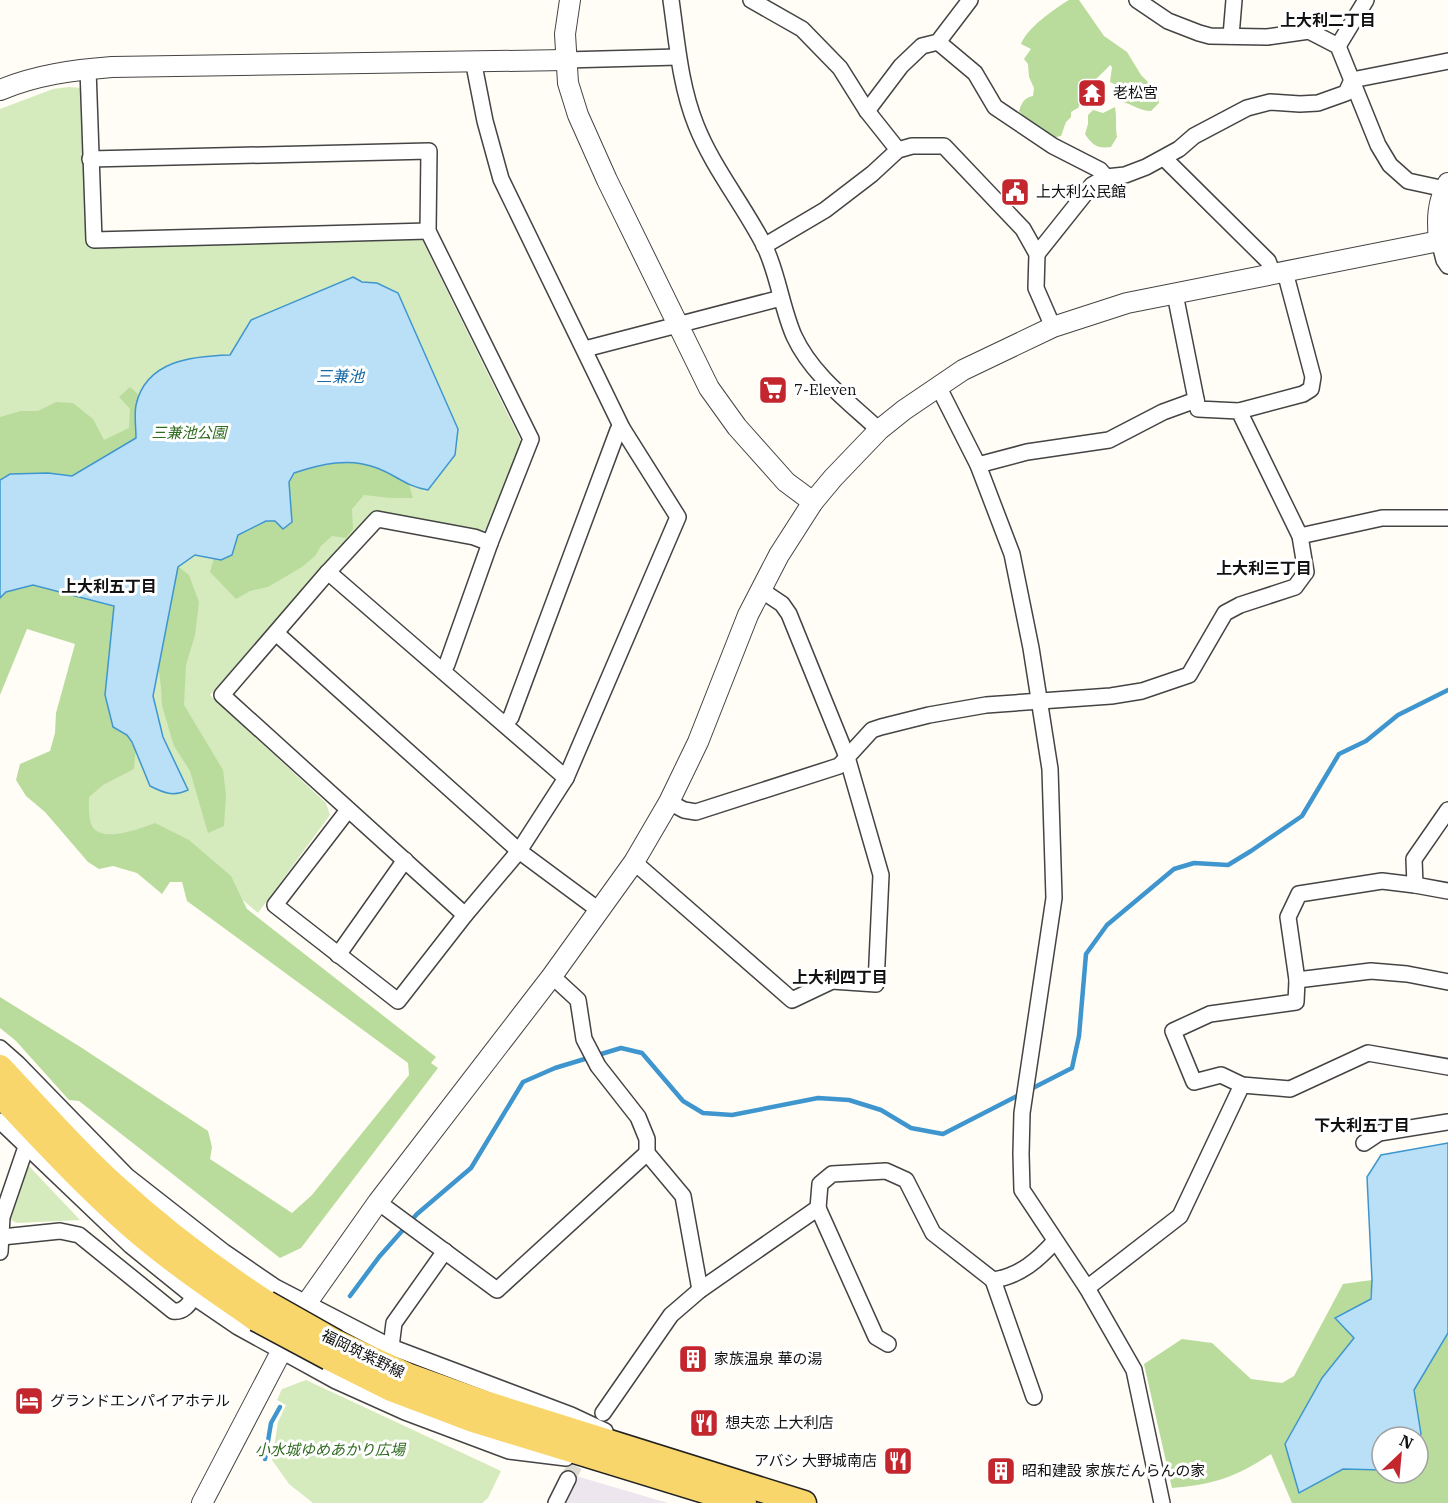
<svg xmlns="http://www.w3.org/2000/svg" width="1448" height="1503" font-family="'IBM Plex Serif','Noto Sans JP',serif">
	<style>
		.industrial { fill: #eee6ef }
		.green { fill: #d5ebbd }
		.forest { fill: #b9dc9c }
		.water { fill: #b9e0f7; stroke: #3f96cf; stroke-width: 1.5 }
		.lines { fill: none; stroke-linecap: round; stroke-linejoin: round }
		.stream { stroke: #3f96cf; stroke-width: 4.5 }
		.minor-tunnel { stroke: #dbdad3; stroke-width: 15; stroke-dasharray: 15 8; stroke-linecap: butt }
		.minor-casing { stroke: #444; stroke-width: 18 }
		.tertiary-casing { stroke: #444; stroke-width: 22 }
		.primary-casing { stroke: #222; stroke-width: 27 }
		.minor { stroke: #fff; stroke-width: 15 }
		.tertiary { stroke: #fff; stroke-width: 20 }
		.primary { stroke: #f9d66b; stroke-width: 24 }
		.primary-bridge-casing { stroke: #222; stroke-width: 27; stroke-linecap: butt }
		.primary-bridge { stroke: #f9d66b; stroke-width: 24 }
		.labels { text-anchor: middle; stroke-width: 6; stroke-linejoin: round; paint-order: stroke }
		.poi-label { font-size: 15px; fill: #111; stroke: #fff; text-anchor: start }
		.park-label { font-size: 15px; font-style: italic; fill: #2f6b1f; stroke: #fff }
		.street-label { font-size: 15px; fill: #111; stroke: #fff }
		.neighbourhood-label { font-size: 16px; font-weight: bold; fill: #111; stroke: #fff }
		.water-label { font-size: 16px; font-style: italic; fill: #1768a6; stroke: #fff }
	</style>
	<rect width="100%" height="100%" fill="#fffdf5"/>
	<polygon class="industrial" points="576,1476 668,1503 566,1503"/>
	<g class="green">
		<polygon points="69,87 82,88 88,245 421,238 522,443 490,527 479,533 374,512 210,695 326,803 330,815 258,913 180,847 86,846 85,624 19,614 0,682 0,109 53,89"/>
		<polygon points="27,1164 80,1220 17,1223 7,1218"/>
		<polygon points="306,1380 501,1471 488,1498 482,1503 313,1503 289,1484 272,1460 278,1422 286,1405 277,1400 282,1389"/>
	</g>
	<g class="forest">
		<path d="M1069,0H1079L1104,36L1127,52L1141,75L1158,92L1159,103L1151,111C1140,111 1134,105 1123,102L1122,88L1110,82L1112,67L1110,65C1101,75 1090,83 1083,94C1080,98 1081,104 1078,108L1071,112V117L1066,122L1061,136L1052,138L1029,123L1019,111C1022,102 1024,98 1033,96L1034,88L1029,77L1028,64L1024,59L1031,49L1021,44C1027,28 1054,9 1069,0Z"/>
		<path d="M1115,107C1117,118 1115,127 1117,137L1111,147C1098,149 1092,145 1085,134L1088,124V115L1093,110L1103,113Z"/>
		<polygon points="130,387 146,401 140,443 76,481 0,486 0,417 21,411 38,411 56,402 73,403 93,419 104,440 129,428 130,409 119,397"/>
		<polygon points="333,454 404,469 413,498 390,498 364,495 352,509 353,529 346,538 332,536 321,546 315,556 302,567 268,587 250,591 236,599 210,572 216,551 284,474"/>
		<polygon points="171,561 189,575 199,602 195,635 186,665 184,705 223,770 226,795 224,826 208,833 190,771 174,746 162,706 161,687 155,644"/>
		<path d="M17,577L126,603L137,734L134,769L103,785L89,797C89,806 88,818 92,826C103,844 141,828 155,823L189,840L231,876L247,909L436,1057L431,1063L438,1068L301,1248L280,1258L79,1101L69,1100L16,1041L0,1028V997L82,1048L208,1131L212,1147L210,1159L292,1213L312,1195L409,1075L408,1063L187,901L182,882H170L162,894L137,873L113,866L99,869L88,862L45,812L26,796L16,780L20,764L50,751L55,733L56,713L75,644L27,629L0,695V589Z"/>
		<path d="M1372,1280L1370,1300L1335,1317L1354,1338L1322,1378L1300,1493L1343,1469L1382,1470V1473H1418V1441L1421,1434L1414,1390L1448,1333V1503H1292L1271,1454C1234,1478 1215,1484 1172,1488L1144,1364L1182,1339L1212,1343L1251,1379L1282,1383L1294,1376L1343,1284Z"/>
	</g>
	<g class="water">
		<path d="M353,277L362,282L377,283L398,293L458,429L455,455L428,490C407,487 396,475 377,468C350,457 321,464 294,473L289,482L292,522L283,529L275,521H266L238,535L232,555L221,560L195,555L178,567L153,696L163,737L188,790C173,797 164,793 150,786L132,742L127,735L113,727L105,695L114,606L33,585L6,592L0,598V480L10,474L48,473L72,476L136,438C136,427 134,415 136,405C146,360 193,356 230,355L251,320Z"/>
		<polygon points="1448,1143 1448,1333 1414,1390 1421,1434 1418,1441 1418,1437 1382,1437 1382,1470 1343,1469 1299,1493 1285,1444 1322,1378 1354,1338 1335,1318 1371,1299 1372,1280 1367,1177 1381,1155"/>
	</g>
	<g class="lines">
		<g class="stream">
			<polyline points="1029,1090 1072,1068 1079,1036 1086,954 1107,925 1174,869 1194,863 1228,865 1251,851 1302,816 1339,754 1366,741 1398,715 1448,690"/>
			<polyline points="350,1296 379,1257 417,1214 471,1168 523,1082 555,1068 621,1048 642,1053 683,1101 703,1113 732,1115 818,1098 849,1100 881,1110 911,1128 943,1134 1021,1094"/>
			<polyline points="265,1459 271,1423 280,1407"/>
		</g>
		<polyline class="minor-tunnel" points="568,1479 584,1448"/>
		<g class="minor-casing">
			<g id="minor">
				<path d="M671,0C677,42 680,85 696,125C713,168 743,204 764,245C778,273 781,306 794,336C812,375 849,402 879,430"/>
				<polyline points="751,0 802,29 840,68 867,111 898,150"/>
				<polyline points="1137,0 1168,21 1199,33 1210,36 1267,37 1309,31 1338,46 1378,145 1390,165 1408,181 1445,189"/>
				<polyline points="1231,36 1234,0"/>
				<polyline points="938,42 975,73 995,107 1053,146 1100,170 1106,177"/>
				<polyline points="1338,46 1366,0"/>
				<polyline points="565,60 678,57"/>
				<polyline points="88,69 94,240 428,231"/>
				<polyline points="1352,80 1448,61"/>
				<polyline points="867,111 901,66 922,46 938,42 970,0"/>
				<polyline points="1164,158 1268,261 1273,274"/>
				<polyline points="90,159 429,151 428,231 531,439 490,543 447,664 443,671"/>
				<polyline points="1439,241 1444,260 1448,266"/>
				<polyline points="764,246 825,210 872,174 898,150 912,146 944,146 1023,229 1037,254 1036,288 1053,327"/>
				<polyline points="1037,254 1092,185 1106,177 1125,175 1146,167 1179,149 1194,136 1247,108 1270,102 1300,104 1318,103 1346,93 1352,80"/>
				<polyline points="585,349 781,298"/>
				<polyline points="938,386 978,465 1012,554 1031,648 1050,769 1054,898 1022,1113 1021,1154 1022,1190 1087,1288 1134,1370 1162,1503"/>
				<polyline points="1239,411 1303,394 1311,389 1313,377 1285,272"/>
				<polyline points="978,465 1027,452 1109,440 1163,412 1196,400"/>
				<polyline points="1300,536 1382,518 1448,518"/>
				<polyline points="328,572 566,778"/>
				<polyline points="276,633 519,851 600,911"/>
				<polyline points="505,724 511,717 618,430 622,428"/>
				<polyline points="669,802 684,810 696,812 839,766 872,730 881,727 929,715 986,705 1111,696 1142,691 1189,675 1225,613 1240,605 1295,587 1306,572 1300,536 1239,411 1198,409 1175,294"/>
				<polyline points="348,810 275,905 398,1001 465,915 519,851 566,778 678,517 622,428 501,179 485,121 473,60"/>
				<polyline points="1448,810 1414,859 1415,885 1382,881 1299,894 1288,917 1297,980 1296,1002 1210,1014 1173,1031 1194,1082 1221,1075 1242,1085 1290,1089 1368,1053 1448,1067"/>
				<polyline points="634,862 792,1000 832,981 876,984 881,875 847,757 789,614 782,604 761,590"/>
				<polyline points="1415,885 1448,891"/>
				<polyline points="465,915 222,695 328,572 377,519 474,537 490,543"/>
				<polyline points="338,955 405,860"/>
				<polyline points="552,976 578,1000 584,1039 598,1066 638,1117 647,1139 647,1153 683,1196 700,1290"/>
				<polyline points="1297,980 1371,971 1407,974 1448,982"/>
				<polyline points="0,1048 17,1063 127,1176 224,1252 275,1287 391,1347 571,1415 605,1431"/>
				<polyline points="0,1121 131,1246 194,1297 238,1327 336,1381 405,1412 509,1451 566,1458"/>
				<polyline points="1364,1143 1379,1133 1448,1122"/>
				<polyline points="378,1202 497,1290 647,1153"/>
				<polyline points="818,1208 876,1337 888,1344"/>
				<path d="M2,1237L60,1231L79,1235L173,1311C186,1313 191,1300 198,1291"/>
				<polyline points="0,1252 2,1217 26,1147"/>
				<polyline points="993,1280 1034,1397"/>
				<polyline points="1087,1288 1180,1216 1242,1085"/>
				<polyline points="391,1347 394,1323 445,1251"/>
				<path d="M603,1413L671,1315L700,1290L818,1208L820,1184L832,1174L886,1171L906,1180L933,1233L993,1280C1020,1276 1038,1260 1055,1241"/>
				<polyline points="556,1503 568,1479"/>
			</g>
		</g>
		<g class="tertiary-casing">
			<g id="tertiary">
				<polyline points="570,0 565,34 568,83 578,115 607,180 709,388 737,427 786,482 813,502"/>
				<path d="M0,90C36,75 73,70 112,67L565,60"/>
				<path d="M202,1503L306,1304L378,1202L552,976L634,862L669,802L698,742L748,615L779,555L813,502L833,478L879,430L904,410L963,370L1053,327L1127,303L1439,241C1437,220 1437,202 1448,183"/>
			</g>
		</g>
		<g class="primary-casing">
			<g id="primary">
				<path d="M0,1067C38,1107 74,1149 115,1186C163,1230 213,1268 267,1303"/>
				<path d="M0,1095C47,1144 93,1195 145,1238C180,1267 218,1293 256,1319"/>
				<polyline points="336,1342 407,1375 488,1404 804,1503"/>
				<polyline points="329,1358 391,1389 473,1420 744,1503"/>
			</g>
		</g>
		<use href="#minor" class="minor"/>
		<use href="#tertiary" class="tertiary"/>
		<use href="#primary" class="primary"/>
		<g class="primary-bridge-casing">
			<g id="primary-bridge">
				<polyline points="267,1303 336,1342"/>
				<polyline points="256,1319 329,1358"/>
			</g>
		</g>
		<use href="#primary-bridge" class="primary-bridge"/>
	</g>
	<defs>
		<g id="temple-square" transform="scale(1.5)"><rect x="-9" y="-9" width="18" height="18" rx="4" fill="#c4262e" stroke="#fff"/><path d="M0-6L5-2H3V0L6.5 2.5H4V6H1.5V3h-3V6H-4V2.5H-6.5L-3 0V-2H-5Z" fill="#fff"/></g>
		<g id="civic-square" transform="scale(1.5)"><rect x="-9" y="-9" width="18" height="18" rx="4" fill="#c4262e" stroke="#fff"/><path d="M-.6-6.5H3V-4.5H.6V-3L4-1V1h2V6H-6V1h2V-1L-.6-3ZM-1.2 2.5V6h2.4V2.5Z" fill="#fff"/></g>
		<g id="supermarket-square" transform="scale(1.5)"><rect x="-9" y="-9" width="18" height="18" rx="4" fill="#c4262e" stroke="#fff"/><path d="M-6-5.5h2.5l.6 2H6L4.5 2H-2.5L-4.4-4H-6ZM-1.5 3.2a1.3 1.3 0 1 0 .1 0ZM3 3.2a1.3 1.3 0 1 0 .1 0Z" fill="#fff"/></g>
		<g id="building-square" transform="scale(1.5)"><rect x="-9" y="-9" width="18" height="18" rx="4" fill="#c4262e" stroke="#fff"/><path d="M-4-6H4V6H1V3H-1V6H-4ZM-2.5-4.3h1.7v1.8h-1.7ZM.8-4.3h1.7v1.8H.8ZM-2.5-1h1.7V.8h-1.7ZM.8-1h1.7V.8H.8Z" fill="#fff"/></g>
		<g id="hotel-square" transform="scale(1.5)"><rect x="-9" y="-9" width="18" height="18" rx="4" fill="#c4262e" stroke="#fff"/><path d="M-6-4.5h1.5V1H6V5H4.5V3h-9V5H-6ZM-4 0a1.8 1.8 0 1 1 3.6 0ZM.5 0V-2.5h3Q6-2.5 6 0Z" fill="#fff"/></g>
		<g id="restaurant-square" transform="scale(1.5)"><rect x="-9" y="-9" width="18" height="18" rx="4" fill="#c4262e" stroke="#fff"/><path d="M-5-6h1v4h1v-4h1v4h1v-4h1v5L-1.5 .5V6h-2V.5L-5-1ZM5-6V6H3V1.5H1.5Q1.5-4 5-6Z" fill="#fff"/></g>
	</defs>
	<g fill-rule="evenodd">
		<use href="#temple-square" x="1092" y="93"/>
		<use href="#civic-square" x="1015" y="192"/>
		<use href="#supermarket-square" x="773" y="390"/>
		<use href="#building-square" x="693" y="1359"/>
		<use href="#hotel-square" x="29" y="1401"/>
		<use href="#restaurant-square" x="704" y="1423"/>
		<use href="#restaurant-square" x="898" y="1461"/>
		<use href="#building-square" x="1001" y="1471"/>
	</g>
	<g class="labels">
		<g class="poi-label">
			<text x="1113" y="98">老松宮</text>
			<text x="1036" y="197">上大利公民館</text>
			<text x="794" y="395">7-Eleven</text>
			<text x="714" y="1364">家族温泉 華の湯</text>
			<text x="50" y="1406">グランドエンパイアホテル</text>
			<text x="725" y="1428">想夫恋 上大利店</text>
			<text x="877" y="1466" text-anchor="end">アバシ 大野城南店</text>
			<text x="1022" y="1476">昭和建設 家族だんらんの家</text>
		</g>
		<g class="park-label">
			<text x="189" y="438">三兼池公園</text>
			<text x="330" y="1455">小水城ゆめあかり広場</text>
		</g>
		<g class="street-label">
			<text transform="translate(363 1354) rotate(26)" y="5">福岡筑紫野線</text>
		</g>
		<g class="neighbourhood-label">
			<text x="1328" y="26">上大利二丁目</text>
			<text x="1264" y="574">上大利三丁目</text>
			<text x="109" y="592">上大利五丁目</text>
			<text x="840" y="983">上大利四丁目</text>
			<text x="1362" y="1131">下大利五丁目</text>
		</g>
		<g class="water-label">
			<text x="340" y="382">三兼池</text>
		</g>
	</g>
	<g transform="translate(1400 1455) rotate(26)"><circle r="28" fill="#ffffff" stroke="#a0a0a0" stroke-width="1.5"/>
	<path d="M0-4.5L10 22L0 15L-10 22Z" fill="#c4262e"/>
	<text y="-9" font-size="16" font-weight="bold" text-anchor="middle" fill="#111111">N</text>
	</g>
</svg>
